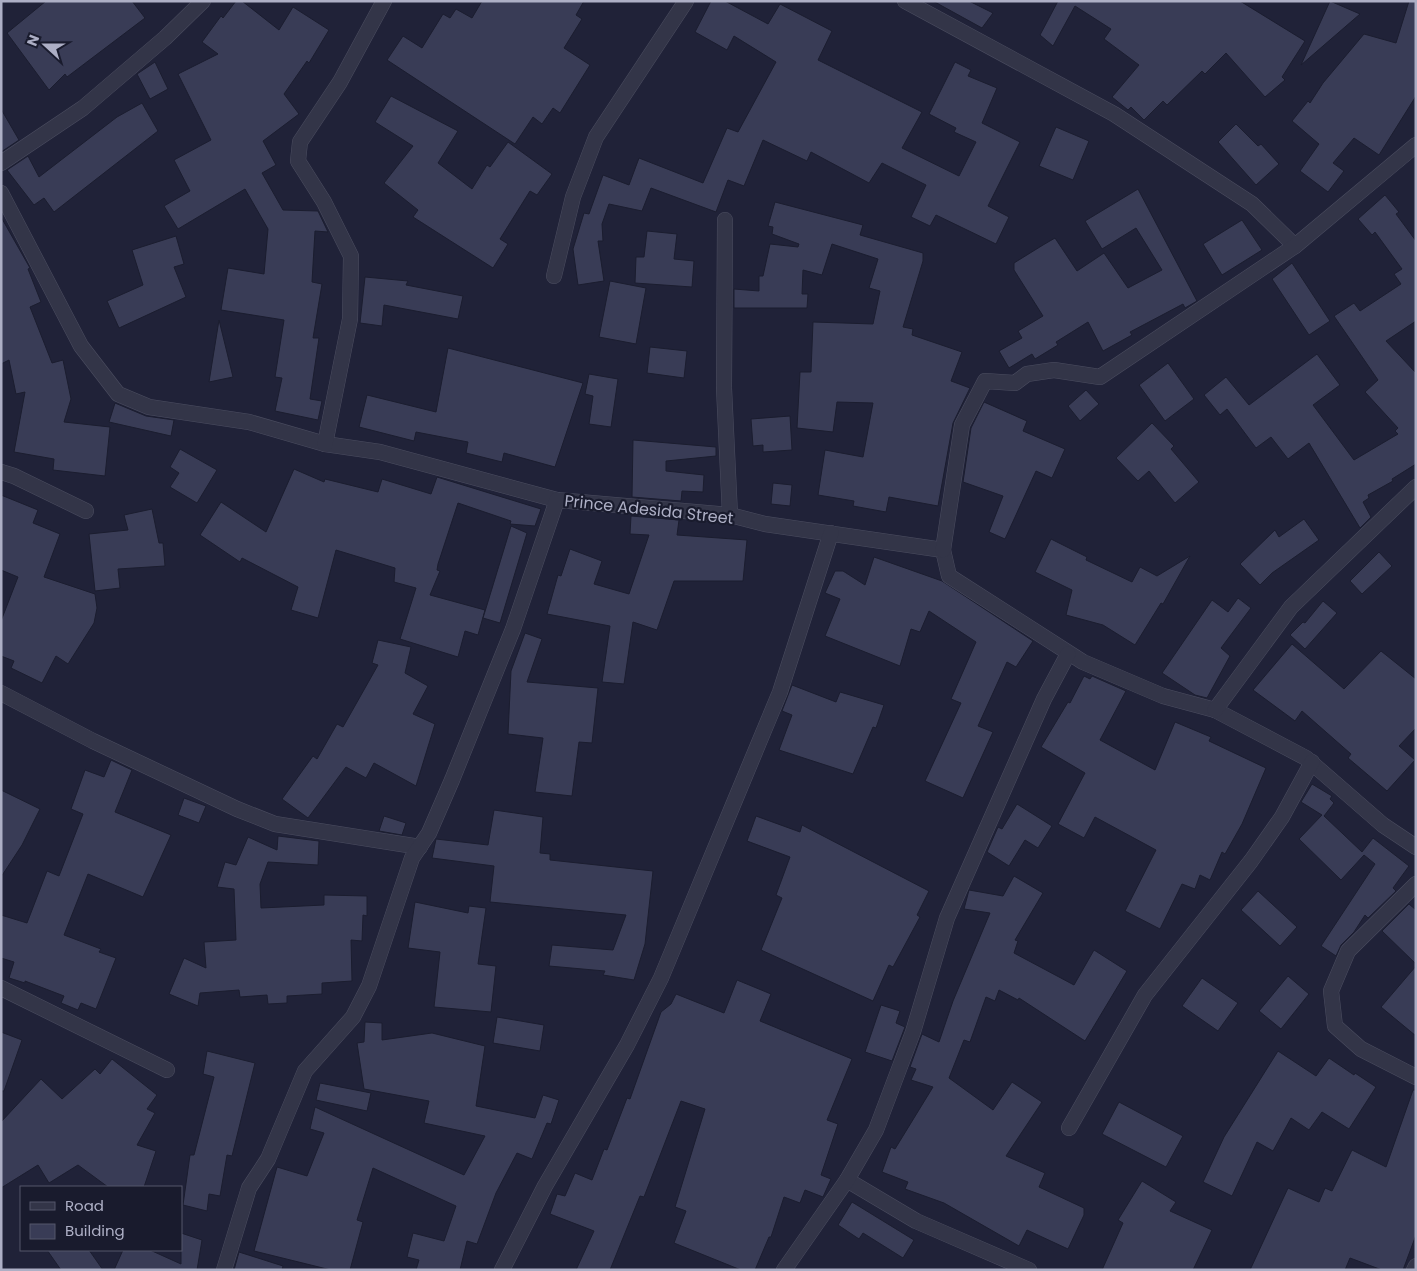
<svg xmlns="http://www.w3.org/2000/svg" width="1417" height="1271" font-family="Poppins,sans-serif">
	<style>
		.building { fill: #393c56; stroke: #1b1d2f }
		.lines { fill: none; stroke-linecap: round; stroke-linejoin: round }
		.minor-casing { stroke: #4b4d60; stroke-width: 16 }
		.minor { stroke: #333548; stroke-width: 15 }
		.labels { text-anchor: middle; stroke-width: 4.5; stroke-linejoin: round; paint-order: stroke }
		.street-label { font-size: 16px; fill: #adafc5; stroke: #191b2d }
	</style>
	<rect width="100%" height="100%" fill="#202238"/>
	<g class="building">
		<polygon points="46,1 132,1 145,18 67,77 65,74 49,90 7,33"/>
		<polygon points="236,1 242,1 279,30 293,7 329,30 309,63 307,61 284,94 299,114 263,141 276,165 262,173 283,210 318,211 328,232 315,231 312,282 322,284 313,338 319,338 310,399 322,401 318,420 275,411 282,378 275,377 284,320 221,310 228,268 264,274 268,229 245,189 178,229 164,206 190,191 174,160 211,140 178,74 218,54 202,42 221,16 223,18"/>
		<polygon points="482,1 584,1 576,15 582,19 564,48 590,65 560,113 553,108 542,124 533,117 515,144 387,60 403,36 422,48 443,14 450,18 456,9 472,18"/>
		<polygon points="711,1 725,1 768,24 780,4 832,31 818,60 922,112 902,148 959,176 976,142 954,132 956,128 929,114 955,62 971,70 968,76 997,88 982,123 1020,142 988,206 1009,217 996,244 936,215 930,226 911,217 926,185 882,163 869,183 811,152 807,161 763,140 744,186 728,180 716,212 651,188 642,211 609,204 602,224 603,241 598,241 604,281 578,285 573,249 584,213 589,214 603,175 629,185 639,158 703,183 727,128 738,132 776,62 734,36 727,50 695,32"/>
		<polygon points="933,1 969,1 993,13 982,28"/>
		<polygon points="1058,1 1240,1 1305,41 1282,77 1285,80 1265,97 1226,53 1205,74 1202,71 1167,105 1163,101 1144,120 1131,107 1128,110 1112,97 1139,65 1104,39 1111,29 1075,6 1053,46 1040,35"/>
		<polygon points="1330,1 1360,14 1301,65"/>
		<polygon points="1409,1 1416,1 1416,96 1379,155 1354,138 1333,163 1344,171 1328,192 1300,171 1319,144 1292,121 1308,101 1310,103 1323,83 1364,34 1396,43"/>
		<polygon points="155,62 168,89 150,99 137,74"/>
		<polygon points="391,96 458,131 438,163 472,189 487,165 490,167 508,142 552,174 537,195 530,191 500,239 508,244 493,268 413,217 418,210 384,183 413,146 375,122"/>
		<polygon points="142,103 158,131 54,212 44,198 34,205 7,170 28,156 39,177 117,117"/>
		<polygon points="1,109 19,140 1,152"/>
		<polygon points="1236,124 1258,146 1261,144 1279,164 1256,185 1218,142"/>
		<polygon points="1056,127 1089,141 1073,180 1039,166"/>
		<polygon points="1138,189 1197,301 1185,308 1183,304 1130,332 1132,335 1103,351 1088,322 1056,342 1058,345 1035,359 1032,354 1009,368 999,351 1022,338 1018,331 1043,316 1014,270 1014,263 1043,245 1055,238 1077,271 1104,253 1128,288 1162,270 1136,228 1102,249 1085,221"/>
		<polygon points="1385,195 1399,212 1396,214 1416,241 1416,321 1386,341 1416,373 1416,464 1392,479 1393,481 1368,495 1369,498 1363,502 1371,517 1360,528 1309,443 1288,459 1271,437 1256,448 1227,409 1220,415 1204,395 1226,377 1249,405 1317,354 1340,385 1313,405 1354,460 1398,434 1395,431 1398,428 1365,392 1378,380 1334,316 1354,303 1360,311 1401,284 1394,274 1402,269 1375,232 1372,235 1358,219"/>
		<polygon points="775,202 863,225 860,235 923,253 923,261 903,327 913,329 912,335 962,352 951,381 970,388 953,423 938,506 889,497 886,512 853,506 854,501 818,495 825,450 863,457 873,403 837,402 833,432 797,428 800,372 811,372 813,322 873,324 880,291 869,288 878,259 832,244 822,275 803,270 802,294 808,294 807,308 734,308 734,289 759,291 759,276 763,276 770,244 798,247 799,244 772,234 773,227 768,226"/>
		<polygon points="1,217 30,268 28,269 41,302 30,307 52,363 63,360 71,399 64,422 110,427 105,476 53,470 54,459 14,452 25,392 16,394 9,360 1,364"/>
		<polygon points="1242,220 1262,250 1222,275 1203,244"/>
		<polygon points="647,231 677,234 674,259 694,261 692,287 635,283 636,257 644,257"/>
		<polygon points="176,236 184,264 174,267 186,297 119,328 107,301 143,285 132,250"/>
		<polygon points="1292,263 1330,321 1309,335 1272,279"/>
		<polygon points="365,277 408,281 406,285 463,296 458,319 384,305 382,326 360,323"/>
		<polygon points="610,281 646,288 636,344 599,337"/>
		<polygon points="219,320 233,377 209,382"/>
		<polygon points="650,347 687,351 684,378 647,373"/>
		<polygon points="448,348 583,383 555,467 504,453 502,462 466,453 468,442 416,432 414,441 359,427 367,395 436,412"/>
		<polygon points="1168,363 1194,399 1165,421 1139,385"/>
		<polygon points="589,374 618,379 611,427 589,424 593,396 585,394"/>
		<polygon points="1086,390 1099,404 1080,421 1068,406"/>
		<polygon points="984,402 1027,421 1023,431 1065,449 1052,478 1036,471 1005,539 989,532 1003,496 963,482 971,428"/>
		<polygon points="115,403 146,416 174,420 171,436 109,422"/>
		<polygon points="790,416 792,450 763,452 763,445 753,446 751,419"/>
		<polygon points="1152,423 1174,446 1171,449 1199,482 1175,503 1149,471 1138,481 1116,458"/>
		<polygon points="633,440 716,447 716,456 666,461 666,471 704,475 703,492 682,491 681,501 632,497"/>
		<polygon points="180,449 217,470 197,503 170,487 179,473 170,467"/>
		<polygon points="294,469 324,482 325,479 378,492 382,479 431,494 437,477 541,509 535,526 510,524 511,521 458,503 438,564 437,570 440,571 430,595 485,610 478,635 465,631 458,657 400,639 416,588 394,582 395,568 336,550 318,618 291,610 298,587 242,558 240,562 200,535 221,502 266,532"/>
		<polygon points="773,483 792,485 790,506 771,504"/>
		<polygon points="1,495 38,510 33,523 60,534 44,577 95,594 97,608 94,623 68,664 56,656 42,683 11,668 14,661 1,656 1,621 18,577 1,570"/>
		<polygon points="152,509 159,543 163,543 165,566 118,569 120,588 95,591 89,534 128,530 124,515"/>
		<polygon points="631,516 679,520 677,535 747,540 743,581 674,581 657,630 633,622 624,684 602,682 610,626 547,614 558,575 561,576 570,549 602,561 594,584 629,594 649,535 630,534"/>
		<polygon points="1304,519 1319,540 1272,573 1260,585 1240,564 1275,530 1279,537"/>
		<polygon points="511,526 527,533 500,623 483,618"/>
		<polygon points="1051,539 1087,557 1086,560 1132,582 1140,567 1157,576 1190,556 1163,604 1161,603 1135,645 1103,625 1066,615 1072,590 1035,572"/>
		<polygon points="1379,552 1392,566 1362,594 1350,581"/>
		<polygon points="874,557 942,581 1033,641 1016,667 1007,662 978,726 993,732 963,798 925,781 961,703 951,699 976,642 929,611 920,632 911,629 900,666 825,636 840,599 825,593 835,571 843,571 865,585"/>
		<polygon points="1238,598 1251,608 1221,648 1230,656 1207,698 1195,695 1162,673 1212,600 1228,612"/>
		<polygon points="1323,601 1337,613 1305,649 1290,635 1303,622 1305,623"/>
		<polygon points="525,633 542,639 527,682 598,688 592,743 579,742 572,796 535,792 543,738 508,734 511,671"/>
		<polygon points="378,640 411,647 405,673 428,686 413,714 435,724 416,786 374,763 366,778 346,767 308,818 282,799 313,756 317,759 337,724 343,727 378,665 372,663"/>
		<polygon points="1292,644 1344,689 1381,651 1416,679 1416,728 1399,746 1415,760 1387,791 1348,758 1351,754 1302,711 1295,721 1253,690"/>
		<polygon points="1084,676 1090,679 1092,676 1126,691 1100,740 1155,770 1175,722 1211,737 1209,741 1266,768 1242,824 1225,854 1222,852 1210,880 1200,875 1195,889 1182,884 1160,929 1125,911 1156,850 1095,817 1084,838 1058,824 1085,773 1041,747 1068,702 1070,703"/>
		<polygon points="792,685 836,702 840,692 884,705 876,728 873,727 853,774 779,750 792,715 782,711"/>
		<polygon points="111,760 132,770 115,812 171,835 143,897 88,874 64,935 101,949 99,952 116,958 96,1009 81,1003 78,1010 61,1003 64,996 25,981 25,983 9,978 14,962 1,958 1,915 27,923 47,871 59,876 83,814 71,809 85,770 104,777"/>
		<polygon points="1312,784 1332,796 1330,799 1334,803 1324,816 1362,852 1373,838 1409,866 1393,888 1396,891 1368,918 1365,915 1354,932 1341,945 1336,956 1321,946 1375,864 1364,855 1341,880 1299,839 1322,815 1301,802"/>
		<polygon points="1,790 40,809 22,845 1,877"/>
		<polygon points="184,798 206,806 199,823 178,815"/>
		<polygon points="1017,804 1052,826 1038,848 1025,840 1009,866 987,852 998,827 1002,829"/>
		<polygon points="494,810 543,817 540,853 550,854 550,860 653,871 645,944 634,980 603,975 605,971 549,966 552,945 613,950 626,915 490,902 494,866 432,858 436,839 488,845"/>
		<polygon points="384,816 406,823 402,835 379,831"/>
		<polygon points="756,816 800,832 802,825 929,891 917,915 920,917 893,967 889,965 873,1001 761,950 782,898 776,895 790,857 747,841"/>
		<polygon points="278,836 319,841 318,865 268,862 260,884 261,908 324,905 324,895 367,896 367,916 363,915 362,941 351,940 352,981 322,983 322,994 287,996 287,1003 268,1004 267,995 240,997 239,990 200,993 198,1006 169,994 184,958 206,968 204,942 236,940 234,889 217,887 225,862 236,865 248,837 277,850"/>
		<polygon points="1014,876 1043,893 1015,940 1018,941 1014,953 1074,985 1094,950 1127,971 1085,1041 1019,998 1018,1000 999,990 995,1001 986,997 970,1042 964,1040 949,1078 993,1110 1012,1082 1042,1102 1006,1156 1045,1173 1039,1187 1084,1208 1084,1215 1068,1249 1027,1230 1019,1246 944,1203 905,1189 908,1182 882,1172 891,1147 895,1149 933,1087 911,1080 916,1069 910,1067 922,1034 939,1042 953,1001 990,913 964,909 969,890 1003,896"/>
		<polygon points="1258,891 1297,927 1280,946 1241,910"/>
		<polygon points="415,902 468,913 469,906 486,908 478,964 496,966 491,1012 434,1007 440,952 408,948"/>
		<polygon points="1409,904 1416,910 1416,964 1382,931"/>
		<polygon points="1416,966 1416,1036 1381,1007"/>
		<polygon points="1288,976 1309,994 1281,1029 1259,1011"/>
		<polygon points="1202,978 1238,1003 1218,1031 1182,1006"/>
		<polygon points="737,980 771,994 760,1021 852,1059 827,1120 838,1124 821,1175 831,1179 823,1197 805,1190 800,1203 784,1197 771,1237 769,1237 755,1270 741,1270 674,1243 686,1211 675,1207 705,1109 681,1101 644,1197 640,1196 610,1270 576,1270 594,1231 550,1214 557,1194 565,1196 575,1173 592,1180 604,1149 607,1150 627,1098 630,1099 661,1012 671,1004 676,994 724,1013"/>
		<polygon points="881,1005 900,1011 896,1023 905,1027 892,1061 865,1052"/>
		<polygon points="497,1017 544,1025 540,1051 493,1043"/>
		<polygon points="365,1022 382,1023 382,1040 432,1033 485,1046 476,1106 535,1118 543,1095 559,1100 551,1124 547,1123 532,1159 517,1153 496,1193 477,1244 467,1241 460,1270 416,1270 419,1260 407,1257 413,1233 444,1241 456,1206 373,1168 357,1220 363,1222 350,1270 331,1270 254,1251 277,1167 307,1176 324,1133 310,1129 315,1107 464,1175 485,1136 424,1123 429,1101 364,1089 357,1043 364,1042"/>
		<polygon points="1,1032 22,1040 4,1091 1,1091"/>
		<polygon points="207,1051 255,1063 232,1156 227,1155 220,1196 209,1194 207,1211 183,1205 190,1155 194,1155 214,1077 203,1074"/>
		<polygon points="1278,1051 1316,1076 1329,1058 1354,1075 1355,1073 1376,1087 1349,1129 1322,1112 1309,1130 1291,1118 1273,1151 1257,1142 1232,1196 1203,1182 1224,1137"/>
		<polygon points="112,1059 157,1095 147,1109 155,1113 137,1145 156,1151 144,1187 108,1187 78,1165 49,1183 38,1165 1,1188 1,1122 41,1079 62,1099 95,1069 100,1074"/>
		<polygon points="320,1083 371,1093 367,1111 316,1100"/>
		<polygon points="1413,1090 1416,1090 1416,1235 1403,1270 1382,1270 1350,1258 1345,1270 1250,1270 1288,1188 1319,1202 1325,1188 1332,1191 1352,1150 1386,1167"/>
		<polygon points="1119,1102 1183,1136 1166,1167 1102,1134"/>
		<polygon points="1142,1181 1176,1202 1170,1211 1212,1230 1193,1270 1102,1270 1123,1223 1118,1220"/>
		<polygon points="852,1202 914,1240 903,1258 863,1233 859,1239 838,1225"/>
		<polygon points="181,1233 202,1240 197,1270 114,1270 123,1250 150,1250 181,1264"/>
		<polygon points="47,1250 89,1250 103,1270 61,1270"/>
		<polygon points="239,1252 283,1266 282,1270 234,1270"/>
	</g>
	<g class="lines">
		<g class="minor-casing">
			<g id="minor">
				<polyline points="905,1 1114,114 1252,204 1295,246"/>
				<polyline points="1,163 83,108 165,38 203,1"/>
				<polyline points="1,193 81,346 118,394 149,407 249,422 325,444 380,452 557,500 730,515 765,524 943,550 949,576 1083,662 1163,696 1215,710 1306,758 1383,825 1416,847"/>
				<polyline points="725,220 724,388 730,515"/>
				<polyline points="554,276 573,197 596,137 686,1"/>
				<polyline points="325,444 350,319 351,256 324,202 298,161 300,142 340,82 384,1"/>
				<polyline points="1,472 14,476 86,511"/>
				<polyline points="943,550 962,425 985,381 1015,383 1027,374 1054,370 1100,377 1295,246 1416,145"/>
				<polyline points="1,693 93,741 237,809 275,824 420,847"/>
				<polyline points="1215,710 1291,607 1416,487"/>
				<polyline points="1416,884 1348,951 1331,991 1335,1026 1361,1049 1416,1077"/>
				<polyline points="1,988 167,1070"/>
				<polyline points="1069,1128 1145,995 1251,861 1282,817 1312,762"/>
				<polyline points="847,1180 916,1221 1029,1270"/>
				<polyline points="224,1270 249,1188 268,1159 305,1071 353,1017 369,986 412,858 429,833 452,780 513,629 557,500"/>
				<polyline points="502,1270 545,1186 627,1045 661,978 780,692 831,533"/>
				<polyline points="784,1270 847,1180 876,1130 913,1032 947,918 1044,699 1068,654"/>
				<polyline points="1414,1270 1416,1266"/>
			</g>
		</g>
		<use href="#minor" class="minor"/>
	</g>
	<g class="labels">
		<g class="street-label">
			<text transform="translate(649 509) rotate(6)" y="6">Prince Adesida Street</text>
		</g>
	</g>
	<rect width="1417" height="1271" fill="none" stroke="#adafc5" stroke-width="5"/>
	<rect x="20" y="1186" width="162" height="65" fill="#191b2d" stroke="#54566a"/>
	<rect x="30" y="1202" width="25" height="8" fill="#333548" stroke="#54566a"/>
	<text x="65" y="1211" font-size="15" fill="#adafc5">Road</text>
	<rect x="30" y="1224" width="25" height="15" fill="#393c56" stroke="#54566a"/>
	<text x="65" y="1236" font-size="15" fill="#adafc5">Building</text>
	<g transform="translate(45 45) rotate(291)" stroke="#191b2d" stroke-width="4" paint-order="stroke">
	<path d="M0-4L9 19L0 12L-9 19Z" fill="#adafc5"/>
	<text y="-8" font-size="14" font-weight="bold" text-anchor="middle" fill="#adafc5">N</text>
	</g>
</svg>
